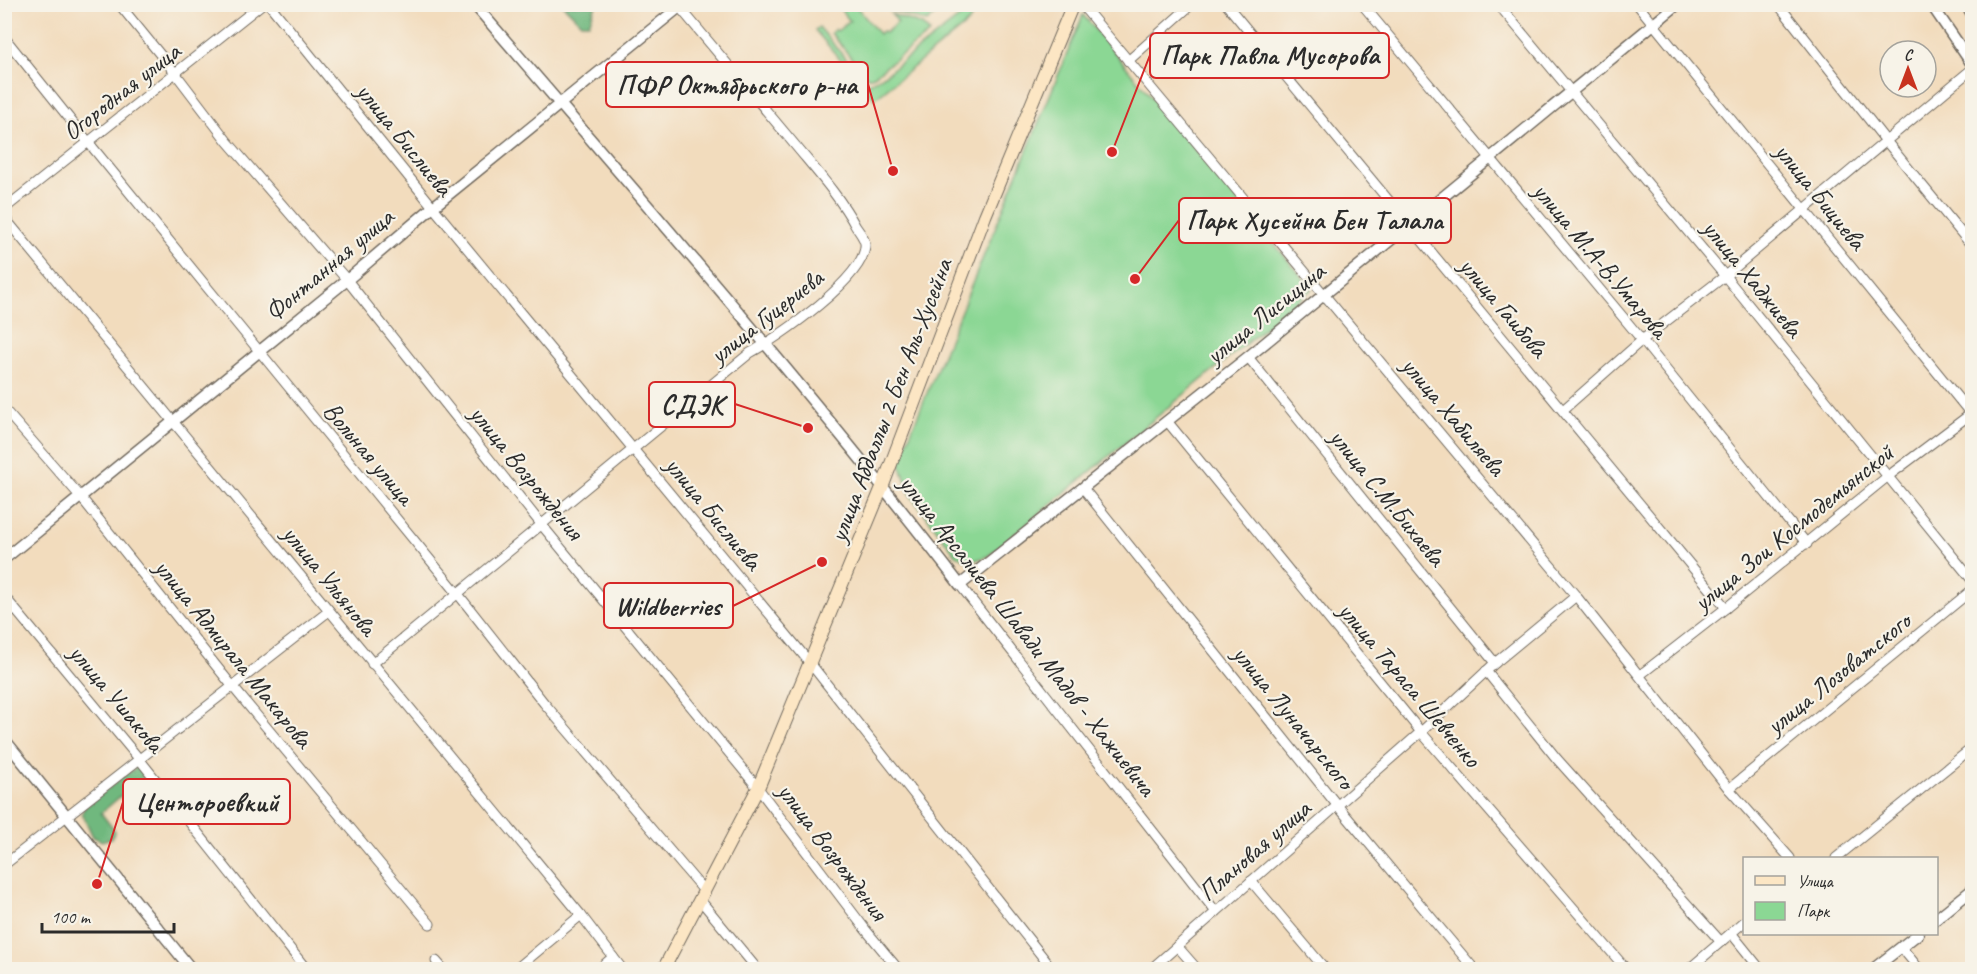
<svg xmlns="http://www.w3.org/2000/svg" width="1977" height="974" font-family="Caveat,sans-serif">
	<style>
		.green { fill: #8bd794; stroke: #5b8160; stroke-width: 1.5 }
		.forest { fill: #70b87e; stroke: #4e7254; stroke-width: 1.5 }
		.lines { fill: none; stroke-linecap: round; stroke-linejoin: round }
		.minor-casing { stroke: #71695e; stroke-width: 11 }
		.tertiary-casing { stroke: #71695e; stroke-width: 13 }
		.secondary-casing { stroke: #71695e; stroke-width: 14 }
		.minor { stroke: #fff; stroke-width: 9 }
		.tertiary { stroke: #fff; stroke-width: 10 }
		.secondary { stroke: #fce6c4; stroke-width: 12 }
		.labels { text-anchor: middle; stroke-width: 4.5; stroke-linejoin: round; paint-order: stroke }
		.street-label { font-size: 26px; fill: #2b2b2b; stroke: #f7f3e8 }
		.leader { fill: none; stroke: #d62828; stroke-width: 2 }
		.callout-dot { fill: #d62828; stroke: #f7f3e8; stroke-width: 2 }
		.callout { fill: #f7f3e8; stroke: #d62828; stroke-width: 2 }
		.callout-label { font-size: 27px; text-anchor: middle; font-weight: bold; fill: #2b2b2b }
	</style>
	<rect width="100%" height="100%" fill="#f7f3e8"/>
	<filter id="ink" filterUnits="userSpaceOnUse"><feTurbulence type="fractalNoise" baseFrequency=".0167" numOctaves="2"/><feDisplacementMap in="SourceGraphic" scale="12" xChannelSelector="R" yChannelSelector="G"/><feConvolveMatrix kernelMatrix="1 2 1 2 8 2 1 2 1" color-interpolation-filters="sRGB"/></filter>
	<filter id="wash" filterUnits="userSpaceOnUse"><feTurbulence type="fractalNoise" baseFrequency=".008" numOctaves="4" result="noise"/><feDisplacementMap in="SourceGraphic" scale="24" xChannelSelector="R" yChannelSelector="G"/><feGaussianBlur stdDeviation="1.35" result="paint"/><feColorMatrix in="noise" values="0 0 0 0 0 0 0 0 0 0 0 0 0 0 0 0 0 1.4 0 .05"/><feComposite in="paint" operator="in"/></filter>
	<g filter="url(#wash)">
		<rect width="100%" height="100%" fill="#f2dcbd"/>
		<g class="green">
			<polygon points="972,4 978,5 969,22 874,99 815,30 819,27 867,84 883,76 968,11"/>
			<polygon points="846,5 855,5 879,34 882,31 885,33 898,22 891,14 922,25 930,33 872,77 867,77 831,33 835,29 837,31 850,21 840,9"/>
			<polygon points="964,5 962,9 956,14 947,5 927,22 888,9 884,5"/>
			<polygon points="1083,15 1312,289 988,556 970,562 956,555 911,496 899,461"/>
		</g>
		<g class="forest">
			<polygon points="563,5 596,5 589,23 581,23"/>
			<polygon points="140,766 147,772 144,776 101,813 115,831 112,838 102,841 93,837 82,813 84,808 126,774"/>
		</g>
	</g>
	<g filter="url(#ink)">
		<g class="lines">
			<g class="minor-casing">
				<g id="minor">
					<polyline points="119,4 176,74 227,141 347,280 541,524 758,788 865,929 899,970"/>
					<polyline points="269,4 433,207 810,663 1053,970"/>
					<polyline points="1081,4 1576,596 1729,789 1790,858"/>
					<polyline points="1226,4 1726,608"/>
					<polyline points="1362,4 1642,340 1807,544"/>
					<polyline points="1498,4 1725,276 1972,580"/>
					<polyline points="1637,4 1971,414"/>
					<polyline points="1778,4 1886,141 1972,246"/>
					<polyline points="4,37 89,143 458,594 544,703 705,892"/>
					<polyline points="1128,61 1192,4"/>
					<polyline points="4,209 262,4"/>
					<polyline points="4,217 581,915 623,970"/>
					<polyline points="1248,357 1495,663"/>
					<polyline points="4,409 80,496 233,687 430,924"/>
					<polyline points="1563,410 1642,340 1725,276 1972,69"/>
					<polyline points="1167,421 1421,732 1627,970"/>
					<polyline points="1083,488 1337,805 1475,970"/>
					<polyline points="960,585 1216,912"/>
					<polyline points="4,596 140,760 307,970"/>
					<path d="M372,664L750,353C776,339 869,276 865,243C864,238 859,231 856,227C841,199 820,175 800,151C759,102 718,53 677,4"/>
					<polyline points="1486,671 1557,759 1721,942"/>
					<polyline points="1640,675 1726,608 1887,477 1972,413"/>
					<polyline points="1729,789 1972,590"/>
					<polyline points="1836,858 1972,748"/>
					<polyline points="4,865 329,611"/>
					<polyline points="1251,881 1326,970"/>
					<polyline points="701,901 758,970"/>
					<polyline points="1732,934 1761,970"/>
					<polyline points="1177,946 1198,970"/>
					<polyline points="1901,947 1920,970"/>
					<polyline points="436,961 444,970"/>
					<polyline points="515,970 581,915"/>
					<polyline points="598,970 613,957"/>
					<polyline points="1150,970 1421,732 1495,663 1576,596"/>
					<polyline points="1688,970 1744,922"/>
				</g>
			</g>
			<g class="tertiary-casing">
				<g id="tertiary">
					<path d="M474,4C639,196 806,385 960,585L1248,357L1678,4"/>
					<polyline points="1931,4 1972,64"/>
					<polyline points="1966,4 1972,14"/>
					<polyline points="4,559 347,280 433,207 683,4"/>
					<polyline points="4,739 192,970"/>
					<polyline points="1936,919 1972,890"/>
					<polyline points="1872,970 1918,934"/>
				</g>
			</g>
			<g class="secondary-casing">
				<polyline id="secondary" points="663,970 758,788 883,485 985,216 1073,4"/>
			</g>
			<use href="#minor" class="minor"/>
			<use href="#tertiary" class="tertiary"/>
			<use href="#secondary" class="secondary"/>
		</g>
	</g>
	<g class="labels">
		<g class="street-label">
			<text transform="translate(121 91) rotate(-38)" y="9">Огородная улица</text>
			<text transform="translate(405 139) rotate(51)" y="9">улица Бислиева</text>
			<text transform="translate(1821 196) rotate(51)" y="9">улица Бициева</text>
			<text transform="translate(1601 260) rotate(50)" y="9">улица М.А-В.Умарова</text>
			<text transform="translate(329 264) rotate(-40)" y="9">Фонтанная улица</text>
			<text transform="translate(1753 278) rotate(51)" y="9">улица Хаджиева</text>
			<text transform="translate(1504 307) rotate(50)" y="9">улица Гаибова</text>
			<text transform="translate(1265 313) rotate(-39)" y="9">улица Лисицина</text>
			<text transform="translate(766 316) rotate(-38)" y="9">улица Гуцериева</text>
			<text transform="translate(890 400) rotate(-69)" y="9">улица Абдаллы 2 Бен Аль-Хусейна</text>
			<text transform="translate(1454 416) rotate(50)" y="9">улица Хабиляева</text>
			<text transform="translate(369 453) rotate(50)" y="9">Вольная улица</text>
			<text transform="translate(527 472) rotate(51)" y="9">улица Возрождения</text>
			<text transform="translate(1388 497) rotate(51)" y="9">улица С.М.Бихаева</text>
			<text transform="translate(714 513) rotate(51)" y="9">улица Бислиева</text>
			<text transform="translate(1793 527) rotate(-39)" y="9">улица Зои Космодемьянской</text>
			<text transform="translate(330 580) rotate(51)" y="9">улица Ульянова</text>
			<text transform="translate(1028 635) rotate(52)" y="9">улица Арсалиева Шавади Мадов - Хажиевича</text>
			<text transform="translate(234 653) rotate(51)" y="9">улица Адмирала Макарова</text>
			<text transform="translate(1838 673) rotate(-39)" y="9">улица Лозоватского</text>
			<text transform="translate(1410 684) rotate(50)" y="9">улица Тараса Шевченко</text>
			<text transform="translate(117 698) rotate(50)" y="9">улица Ушакова</text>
			<text transform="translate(1294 717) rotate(51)" y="9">улица Луначарского</text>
			<text transform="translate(1254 850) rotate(-41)" y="9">Плановая улица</text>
			<text transform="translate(833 851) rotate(53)" y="9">улица Возрождения</text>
		</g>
	</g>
	<path class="leader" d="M1112 152L1150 55M893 171L868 84M1135 279L1179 220M808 428L735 404M822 562L733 606M97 884L123 802"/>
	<g class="callout-dot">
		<circle cx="1112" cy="152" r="6"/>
		<circle cx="893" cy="171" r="6"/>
		<circle cx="1135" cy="279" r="6"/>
		<circle cx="808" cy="428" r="6"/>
		<circle cx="822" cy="562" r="6"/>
		<circle cx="97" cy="884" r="6"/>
	</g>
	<g class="callout">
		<rect x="1150" y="33" width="239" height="45" rx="6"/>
		<rect x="606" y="62" width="262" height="45" rx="6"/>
		<rect x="1179" y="198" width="272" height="45" rx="6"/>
		<rect x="649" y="382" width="86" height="45" rx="6"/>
		<rect x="604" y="583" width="129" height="45" rx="6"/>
		<rect x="123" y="779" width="167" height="45" rx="6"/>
	</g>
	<g class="callout-label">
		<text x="1270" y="64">Парк Павла Мусорова</text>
		<text x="737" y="94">ПФР Октябрьского р-на</text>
		<text x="1315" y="229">Парк Хусейна Бен Талала</text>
		<text x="692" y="414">СДЭК</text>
		<text x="668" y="615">Wildberries</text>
		<text x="207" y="811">Центороевкий</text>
	</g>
	<rect width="1977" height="974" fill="none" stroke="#f7f3e8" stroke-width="24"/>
	<rect x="1743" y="857" width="195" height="78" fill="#f7f3e8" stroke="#a5a39c" stroke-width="1.5"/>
	<rect x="1755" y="876" width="30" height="9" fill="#fce6c4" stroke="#a5a39c" stroke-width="1.5"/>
	<text x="1797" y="887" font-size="18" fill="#2b2b2b">Улица</text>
	<rect x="1755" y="902" width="30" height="18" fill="#8bd794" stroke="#a5a39c" stroke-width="1.5"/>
	<text x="1797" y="917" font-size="18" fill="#2b2b2b">Парк</text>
	<g transform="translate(1908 69)"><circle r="28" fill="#f7f3e8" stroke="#a5a39c" stroke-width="1.5"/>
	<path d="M0-4.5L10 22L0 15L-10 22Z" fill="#c8321e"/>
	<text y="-9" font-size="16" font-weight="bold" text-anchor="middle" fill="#2b2b2b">С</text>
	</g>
	<path d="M42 923v9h132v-9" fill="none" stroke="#2b2b2b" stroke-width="3"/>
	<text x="51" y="923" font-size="18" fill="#2b2b2b" stroke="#f7f3e8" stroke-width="4.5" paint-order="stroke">100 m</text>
</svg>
